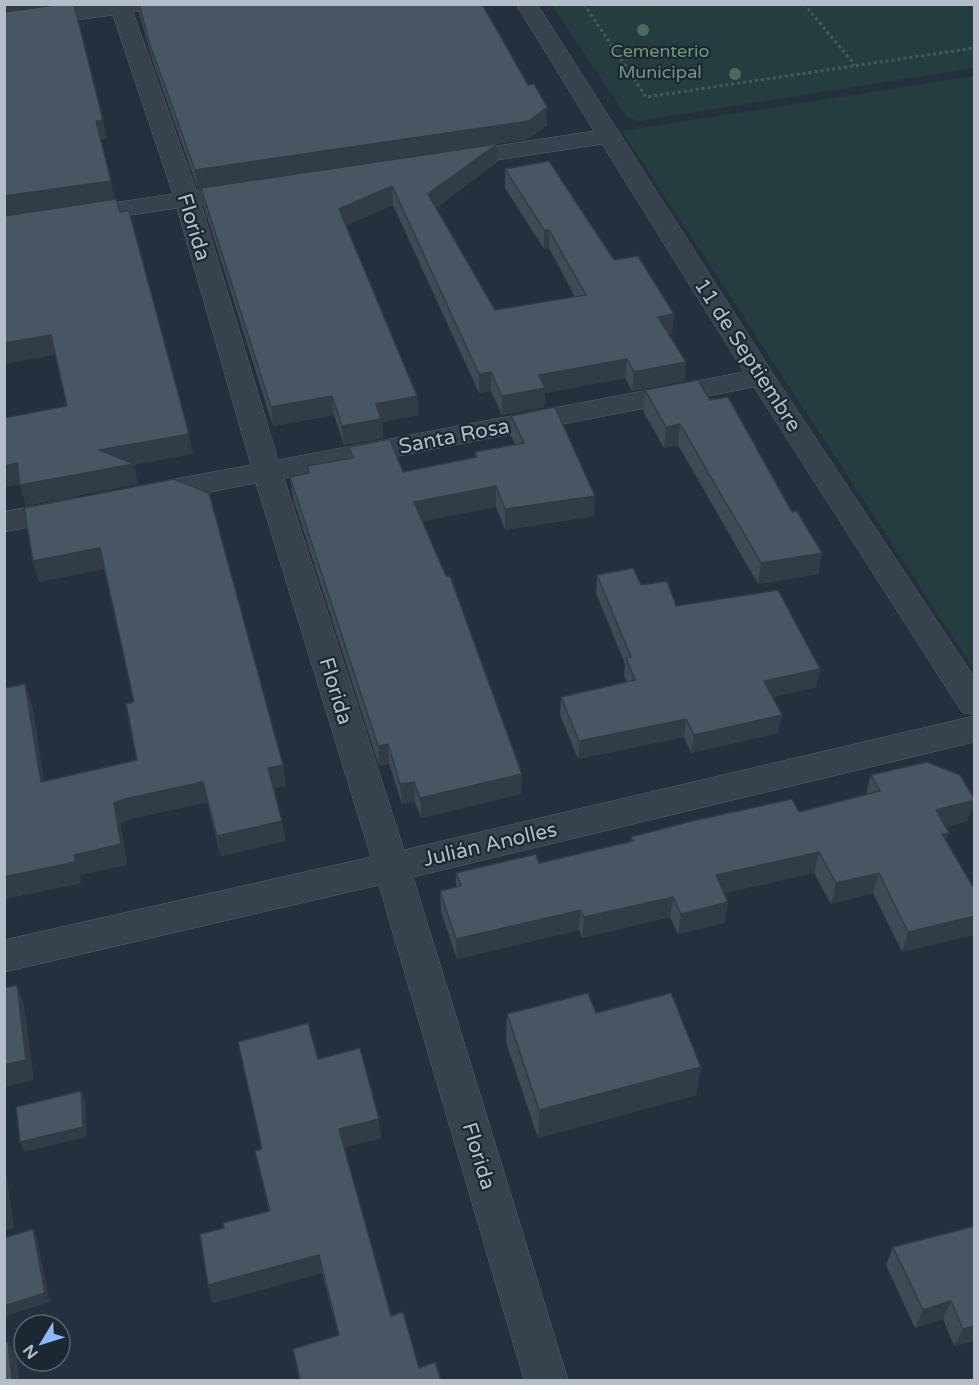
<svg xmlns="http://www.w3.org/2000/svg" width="979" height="1385" font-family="'Varela Round',sans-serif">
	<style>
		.green { fill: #263d3f }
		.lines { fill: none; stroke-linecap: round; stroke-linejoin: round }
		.minor-casing { stroke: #56606c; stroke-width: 1 }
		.path { stroke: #445a5c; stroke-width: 3; stroke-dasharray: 3 3; stroke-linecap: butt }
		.minor { fill: #38424e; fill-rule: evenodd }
		.tree { fill: #4c6a5c }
		.wall { fill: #3e4a56 }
		.shaded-wall { fill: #323c46 }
		.building { fill: #485664; stroke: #323c46; stroke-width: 1.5 }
		.labels { text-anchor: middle; stroke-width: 4.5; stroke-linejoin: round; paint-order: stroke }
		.far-park-label { font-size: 18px; fill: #6c9a75; stroke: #1d2733 }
		.street-label { font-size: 21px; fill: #b4bdc9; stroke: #1d2733 }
	</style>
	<rect width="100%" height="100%" fill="#24303e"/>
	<g class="green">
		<polygon points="552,5 974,5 974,68 638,121 627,117"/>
		<polygon points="974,76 974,669 622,131"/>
	</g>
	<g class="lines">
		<g class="minor-casing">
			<g id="minor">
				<polygon points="94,4 155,4 152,8 133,12 196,190 216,191 219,196 216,201 201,204 278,460 744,372 602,144 451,167 443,165 439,160 443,155 451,153 594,131 516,4 537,4 775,377 974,677 974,715 962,712 754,387 284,478 404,850 974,716 974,742 413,877 568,1380 524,1380 379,885 4,972 4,940 371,857 256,483 148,504 138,501 133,494 138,487 148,484 251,465 177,208 4,234 4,219 173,194 113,15 4,29 4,17"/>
				<polygon points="71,499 82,502 86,509 82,516 4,532 4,512"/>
			</g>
		</g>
		<g class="path">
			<polyline points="584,4 646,97 974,48"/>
			<polyline points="804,4 855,65"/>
		</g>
		<use href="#minor" class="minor"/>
	</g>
	<g class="tree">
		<circle cx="643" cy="30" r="6"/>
		<circle cx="735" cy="74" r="6"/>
	</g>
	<g class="wall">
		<polygon points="138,4 482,4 528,85 547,107 547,125 528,139 198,189 152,59 139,13"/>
		<polygon points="497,144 497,162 436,208 495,310 575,297 549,248 544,249 505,188 505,169 614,260 674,314 672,334 668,334 684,381 632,391 625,378 545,393 544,407 502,415 491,391 479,393 393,205 346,225 417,396 418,415 382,422 383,438 344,445 334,415 273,426 204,207 201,188"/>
		<polygon points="645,390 710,400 822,553 818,574 758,584 678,445 664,448 643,411"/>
		<polygon points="511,416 594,516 505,530 496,507 422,521 522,774 521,794 421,818 415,802 402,804 389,764 379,766 293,498 290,477 308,474 307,466 350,458 349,447 403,472 475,457 475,452 515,444 511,436"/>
		<polygon points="174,479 283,765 286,786 274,788 282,821 285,841 221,856 207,802 130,819 120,823 127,865 80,875 81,883 4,899 4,688 32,705 44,781 137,760 134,702 104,569 39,582 33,561"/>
		<polygon points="597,575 641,585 676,606 820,669 816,687 772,697 778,733 691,753 684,737 578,759 560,715 561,697 627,682 624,676 625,664 596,593"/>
		<polygon points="871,775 967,821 946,827 902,952 873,893 831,904 814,873 724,893 728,902 724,923 678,934 670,917 582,938 579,930 457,959 441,912 440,891 456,887 456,873 539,863 631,841 631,837 799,812 866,794"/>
		<polygon points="507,1014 701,1067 696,1095 538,1138 506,1042"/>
		<polygon points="318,1059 381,1138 344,1147 391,1316 419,1368 441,1380 338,1335 322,1273 213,1303 208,1285 224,1228 269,1211 255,1151 262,1149"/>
		<polygon points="975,1226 975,1341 954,1346 943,1319 915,1328 886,1265 893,1247"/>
	</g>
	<g class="shaded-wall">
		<polygon points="4,4 73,5 4,15"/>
		<polygon points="547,107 547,125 528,139 198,189 195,170"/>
		<polygon points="103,120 107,139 100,140 96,121"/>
		<polygon points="497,144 497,162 429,213 428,194"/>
		<polygon points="111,181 115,200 4,217 4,196"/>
		<polygon points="392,186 393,205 341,228 339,209"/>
		<polygon points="544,230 549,230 549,248 544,249"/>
		<polygon points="674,314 672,334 656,336 658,317"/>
		<polygon points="51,335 55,355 4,364 4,343"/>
		<polygon points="627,359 625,378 545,393 544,407 502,415 502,396 539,375"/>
		<polygon points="686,362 684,381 632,391 634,372"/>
		<polygon points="491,372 491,391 479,393 479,374"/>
		<polygon points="332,396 334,415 273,426 271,407"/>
		<polygon points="417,396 418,415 382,422 383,438 344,445 342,426 376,404"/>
		<polygon points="680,424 678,445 664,448 666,427"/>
		<polygon points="189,434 193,454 134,465 138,484 26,506 20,485 99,450"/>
		<polygon points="17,463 22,484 4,487 4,466"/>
		<polygon points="496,486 496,507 415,523 414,502"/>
		<polygon points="595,496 594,516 505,530 505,509"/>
		<polygon points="100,548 105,569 39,582 33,561"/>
		<polygon points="822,553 818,574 758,584 761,563"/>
		<polygon points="820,669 816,687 760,700 764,681"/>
		<polygon points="25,684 32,705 47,802 41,782"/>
		<polygon points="782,715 778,733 691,753 694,735"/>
		<polygon points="686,719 684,737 578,759 579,741"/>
		<polygon points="388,744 389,764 379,766 378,746"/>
		<polygon points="283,765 286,786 272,789 268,768"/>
		<polygon points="522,774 521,794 421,818 420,798"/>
		<polygon points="203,782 207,802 130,819 120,823 127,865 80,875 81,883 4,899 4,877 74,855 114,803 125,799"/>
		<polygon points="414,782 415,802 402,804 400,784"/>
		<polygon points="975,800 967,821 930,832 936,810"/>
		<polygon points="282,821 285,841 221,856 217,836"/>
		<polygon points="949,833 942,854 942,834"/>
		<polygon points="819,852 814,873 712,896 716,875"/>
		<polygon points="879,873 873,893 831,904 836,883"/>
		<polygon points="673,897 670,917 582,938 584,917"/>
		<polygon points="728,902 724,923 678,934 681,914"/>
		<polygon points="581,910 579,930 457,959 456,939"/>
		<polygon points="975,916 975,935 902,952 908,932"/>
		<polygon points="17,985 24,1005 34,1080 4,1087 4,1065"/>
		<polygon points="701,1067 696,1095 538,1138 539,1110"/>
		<polygon points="81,1091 85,1101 87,1137 24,1152 20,1142"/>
		<polygon points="379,1119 381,1138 342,1148 339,1129"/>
		<polygon points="4,1173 7,1178 14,1228 4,1231"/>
		<polygon points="33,1229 37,1239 50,1302 6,1316 4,1314 4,1306"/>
		<polygon points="319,1255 322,1273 213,1303 208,1285"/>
		<polygon points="951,1301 943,1319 915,1328 923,1310"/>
		<polygon points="975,1326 975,1341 954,1346 963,1329"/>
		<polygon points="8,1342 17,1357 19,1380 12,1380"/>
	</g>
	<g class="building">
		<polygon points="63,4 74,4 103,120 96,121 111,181 4,196 4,12"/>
		<polygon points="139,4 482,4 528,85 534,84 547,107 529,121 195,170 149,42"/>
		<polygon points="497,144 428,194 495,310 586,295 549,230 544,230 505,169 549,161 614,260 638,256 674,314 658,317 686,362 634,372 627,359 539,375 545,388 502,396 491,372 479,374 392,186 339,209 417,396 376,404 381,419 342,426 332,396 271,407 201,188"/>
		<polygon points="116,199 120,212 129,211 189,434 99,450 134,464 20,485 17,463 4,466 4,418 67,406 51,335 4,343 4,216"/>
		<polygon points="698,380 710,400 728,397 792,512 797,511 822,553 761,563 680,424 666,427 645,390"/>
		<polygon points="555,407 595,496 505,509 496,486 414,502 446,576 450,576 522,774 420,798 414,782 400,784 388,744 378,746 290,477 309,473 307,466 353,458 349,447 390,439 403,472 477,457 475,452 524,443 511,416"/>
		<polygon points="174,479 209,493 283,765 268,768 282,821 217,836 203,782 125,799 114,803 121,844 74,855 75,862 4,877 4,688 25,684 41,782 137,760 126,704 134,702 100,548 33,561 24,508"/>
		<polygon points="633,568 641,585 667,581 676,606 778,590 820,669 764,681 782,715 694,735 686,719 579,741 561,697 635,680 626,658 631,657 597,575"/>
		<polygon points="927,762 960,775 975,800 936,810 949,833 942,834 975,890 975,916 908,932 879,873 836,883 819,852 716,875 728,902 681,914 673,897 584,917 581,910 456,939 440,891 461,886 456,873 536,854 539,863 633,841 631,837 692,821 792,799 799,812 880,791 871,775"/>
		<polygon points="17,985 26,1060 4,1065 4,988"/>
		<polygon points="588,993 596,1013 671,993 701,1067 539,1110 507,1014"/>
		<polygon points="308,1023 318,1059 360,1048 379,1119 339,1129 391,1316 403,1312 419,1368 435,1362 441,1380 300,1380 293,1349 339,1335 319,1255 208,1285 200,1234 224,1228 223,1223 270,1211 255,1151 262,1149 238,1042"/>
		<polygon points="81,1091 83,1127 20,1142 16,1107"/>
		<polygon points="975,1226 975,1326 963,1329 951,1301 923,1310 893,1247"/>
		<polygon points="33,1229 45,1293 4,1306 4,1238"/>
		<polygon points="8,1342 12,1380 4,1380 4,1343"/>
	</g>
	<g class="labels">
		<g class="far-park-label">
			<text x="660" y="57">Cementerio<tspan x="660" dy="21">Municipal</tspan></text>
		</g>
		<g class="street-label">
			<text transform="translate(194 227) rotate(73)" y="7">Florida</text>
			<text transform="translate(748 355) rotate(57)" y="7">11 de Septiembre</text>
			<text transform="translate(454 436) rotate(-11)" y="7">Santa Rosa</text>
			<text transform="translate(336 691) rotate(73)" y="7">Florida</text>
			<text transform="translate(490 844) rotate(-13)" y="7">Julián Anolles</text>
			<text transform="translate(479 1156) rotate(73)" y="7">Florida</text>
		</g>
	</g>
	<rect width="979" height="1385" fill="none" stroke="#b4bdc9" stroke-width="12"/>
	<g transform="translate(42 1343) rotate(232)"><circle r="28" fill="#1d2733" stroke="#59636f" stroke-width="1.5"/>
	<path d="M0-4.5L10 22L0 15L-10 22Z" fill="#8bb9f8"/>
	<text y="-9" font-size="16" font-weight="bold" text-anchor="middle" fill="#b4bdc9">N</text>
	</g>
</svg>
